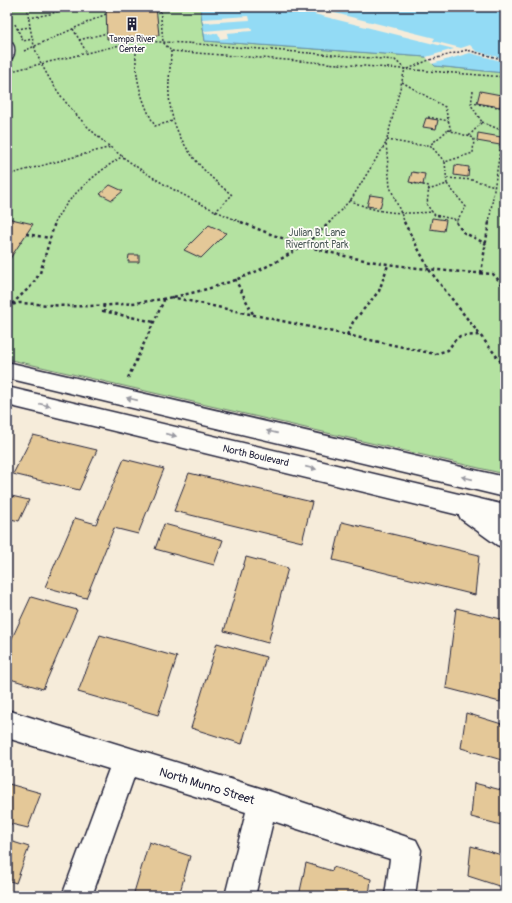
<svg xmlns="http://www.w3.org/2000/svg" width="512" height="903" font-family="Pangolin,sans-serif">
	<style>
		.green { fill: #b4e2a1; stroke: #6b826e }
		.water { fill: #93dbf5; stroke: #6691ab }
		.pier { fill: #f6ecda }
		.building { fill: #e4c898; stroke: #22223b }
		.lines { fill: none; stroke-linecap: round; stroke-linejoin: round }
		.minor-casing { stroke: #22223b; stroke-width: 3 }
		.path-far1 { stroke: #22223b; stroke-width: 1.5; stroke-dasharray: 2 2; stroke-linecap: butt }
		.path { stroke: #22223b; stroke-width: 2.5; stroke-dasharray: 3 3; stroke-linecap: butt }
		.minor { fill: #fdfcf7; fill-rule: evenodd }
		.oneway { fill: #9a9aa2 }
		.labels { text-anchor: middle; stroke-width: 3.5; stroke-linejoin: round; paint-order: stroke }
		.far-poi-label { font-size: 9px; fill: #22223b; stroke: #fdfcf7 }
		.park-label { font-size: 10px; fill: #4e5c5a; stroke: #fdfcf7 }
		.street-label { font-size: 10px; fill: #22223b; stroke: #fdfcf7 }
		.near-street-label { font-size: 12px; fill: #22223b; stroke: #fdfcf7 }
	</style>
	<rect width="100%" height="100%" fill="#f6ecda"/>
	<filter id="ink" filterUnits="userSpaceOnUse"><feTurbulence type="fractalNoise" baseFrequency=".025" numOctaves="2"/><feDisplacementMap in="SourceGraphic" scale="8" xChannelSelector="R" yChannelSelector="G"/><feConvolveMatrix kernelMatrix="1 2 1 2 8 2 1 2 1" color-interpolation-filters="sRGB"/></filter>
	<g filter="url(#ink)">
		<polygon class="green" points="16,7 200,7 205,41 426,57 435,66 505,73 505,474 7,359 7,8"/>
		<polygon class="water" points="200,7 505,7 505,73 435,66 426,57 205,41"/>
		<g class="pier">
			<polygon points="319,9 435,38 433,41 461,48 470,45 476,51 505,59 505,62 470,53 432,64 426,57 454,49 314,14"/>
			<polygon points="249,16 250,20 203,23 202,19"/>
			<polygon points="251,27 252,31 227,33 228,38 220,39 218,33 205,34 204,31"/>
		</g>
		<g class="building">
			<polygon points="106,7 156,7 159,35 107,39"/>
			<polygon points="480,91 501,95 500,107 477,103"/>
			<polygon points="426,118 438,120 436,129 423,127"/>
			<polygon points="478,133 501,137 500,145 477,141"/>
			<polygon points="455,165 469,167 468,177 454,175"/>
			<polygon points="412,172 425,174 423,185 409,182"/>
			<polygon points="110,185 123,191 112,200 100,194"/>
			<polygon points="370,195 383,197 380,208 367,206"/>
			<polygon points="7,218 33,224 7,263"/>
			<polygon points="432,218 446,220 444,231 430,229"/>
			<polygon points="209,225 226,233 201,258 184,250"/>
			<polygon points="129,255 139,255 139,262 128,262"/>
			<polygon points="33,435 97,450 79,490 13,474"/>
			<polygon points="124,459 164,469 138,534 114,528 86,598 45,587 75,518 96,524"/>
			<polygon points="189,473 312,502 302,542 174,511"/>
			<polygon points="7,495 29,500 19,521 7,518"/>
			<polygon points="342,522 479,555 475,595 333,560"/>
			<polygon points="164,524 223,540 214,565 155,549"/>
			<polygon points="246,557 288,568 268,643 224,631"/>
			<polygon points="31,597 77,610 43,689 7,678 7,649"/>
			<polygon points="456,608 505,620 500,702 446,688"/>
			<polygon points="100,635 177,657 158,715 78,692"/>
			<polygon points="217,643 266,657 242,744 191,728"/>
			<polygon points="466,713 505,725 505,761 461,748"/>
			<polygon points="474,783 505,791 505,826 471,817"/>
			<polygon points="9,784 41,793 28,828 7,823 7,789"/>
			<polygon points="7,840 29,847 16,883 7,880"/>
			<polygon points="149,842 190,856 180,892 174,890 172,896 133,896"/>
			<polygon points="471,846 505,856 505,888 468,876"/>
			<polygon points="306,863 332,871 333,867 371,879 369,896 299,896"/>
		</g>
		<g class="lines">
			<g class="minor-casing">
				<g id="minor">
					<path d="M7,42L12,43C15,47 15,54 12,58L7,59Z"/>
					<polygon points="7,362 505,477 505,497 7,378"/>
					<polygon points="7,387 505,505 505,548 497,545 461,519 459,515 7,405"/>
					<polygon points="7,710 263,789 416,840 421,850 415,896 385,896 390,859 273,821 255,896 225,896 246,812 134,777 92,896 62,896 109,769 7,738"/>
				</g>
			</g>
			<g class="path-far1">
				<path d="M27,7C30,26 32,46 41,63C80,142 165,190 243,223"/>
				<polyline points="160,7 163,42 171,51 505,77"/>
				<polyline points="29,18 50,14 70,7"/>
				<polyline points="15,24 23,41 33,39"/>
				<polyline points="17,29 30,27"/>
				<polyline points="73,29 87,53"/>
				<polyline points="79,40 107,33"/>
				<path d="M137,41C133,72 140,99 155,126L173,121"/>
				<polyline points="24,51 106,14"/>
				<path d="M171,51C171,65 168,80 169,94C171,138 199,169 232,195L215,212"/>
				<polyline points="408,69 429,60 467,50 505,60"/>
				<polyline points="7,72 137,41 186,43 395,60 405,69 386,143 390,187 405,223"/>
				<polyline points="402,82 445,107 451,131"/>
				<polyline points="471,103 505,108"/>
				<polyline points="428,117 449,121"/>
				<polyline points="482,122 503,131"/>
				<polygon points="448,130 474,138 473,153 445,162 430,145"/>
				<polyline points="469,136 482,122 471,105 473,91"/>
				<polyline points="387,140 416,145 430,145"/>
				<polyline points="445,162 447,184"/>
				<polyline points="7,175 111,147"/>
				<polyline points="447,178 472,180 495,186"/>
				<polyline points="428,190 447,184 466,207 457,220 435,215 432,212"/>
				<path d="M350,200C376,214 403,214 432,212L427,205L429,186L412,183"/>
				<polyline points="454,219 457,223"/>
				<path d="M54,223C69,195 97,172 123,156"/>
				<polyline points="329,223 352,198 386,143"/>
				<polyline points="489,223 505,118"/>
			</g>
			<g class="path">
				<path d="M241,222C326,259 401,269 493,274L505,287"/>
				<polyline points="404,222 430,271 505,367"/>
				<polyline points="456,222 463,232 486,244"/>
				<polyline points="26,234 50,238"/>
				<polyline points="481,273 489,222"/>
				<polyline points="235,279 253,314"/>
				<polyline points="171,297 435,354 448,350 455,340 460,336 480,335"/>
				<polyline points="12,304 31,286 40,273 55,222"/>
				<polyline points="104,305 103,311 154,322"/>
				<path d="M7,306L19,303C42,304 65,307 89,306C170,304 271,282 330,222"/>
				<polyline points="347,335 353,322 379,291 388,265"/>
				<polyline points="128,378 165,298"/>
			</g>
			<use href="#minor" class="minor"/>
		</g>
		<defs><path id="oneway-solid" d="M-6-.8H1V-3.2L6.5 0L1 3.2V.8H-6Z"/></defs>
		<g class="oneway">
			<use href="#oneway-solid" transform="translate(132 399) rotate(-167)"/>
			<use href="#oneway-solid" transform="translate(45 405) rotate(13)"/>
			<use href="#oneway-solid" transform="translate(272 432) rotate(-167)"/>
			<use href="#oneway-solid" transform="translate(171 435) rotate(13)"/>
			<use href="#oneway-solid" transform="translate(311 468) rotate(13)"/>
			<use href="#oneway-solid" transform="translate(467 478) rotate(-167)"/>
		</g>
	</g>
	<defs>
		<g id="building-bare" transform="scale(1.08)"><path d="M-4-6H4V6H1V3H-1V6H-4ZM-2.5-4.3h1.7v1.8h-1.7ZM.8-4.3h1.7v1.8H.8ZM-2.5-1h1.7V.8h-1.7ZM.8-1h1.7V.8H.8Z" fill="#22223b" stroke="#fdfcf7" stroke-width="2.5" paint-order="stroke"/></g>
	</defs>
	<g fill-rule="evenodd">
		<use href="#building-bare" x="132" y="24"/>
	</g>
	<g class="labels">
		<g class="far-poi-label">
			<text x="132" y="42">Tampa River<tspan x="132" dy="10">Center</tspan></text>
		</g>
		<g class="park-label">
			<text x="317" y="236">Julian B. Lane<tspan x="317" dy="12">Riverfront Park</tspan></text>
		</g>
		<g class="street-label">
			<text transform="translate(256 455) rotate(13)" y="4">North Boulevard</text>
		</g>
		<g class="near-street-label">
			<text transform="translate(207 786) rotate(17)" y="4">North Munro Street</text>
		</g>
	</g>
	<rect width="512" height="903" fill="none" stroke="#fdfcf7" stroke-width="24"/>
	<rect x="12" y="12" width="488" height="879" fill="none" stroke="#22223b" stroke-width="1.5" filter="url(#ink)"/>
</svg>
